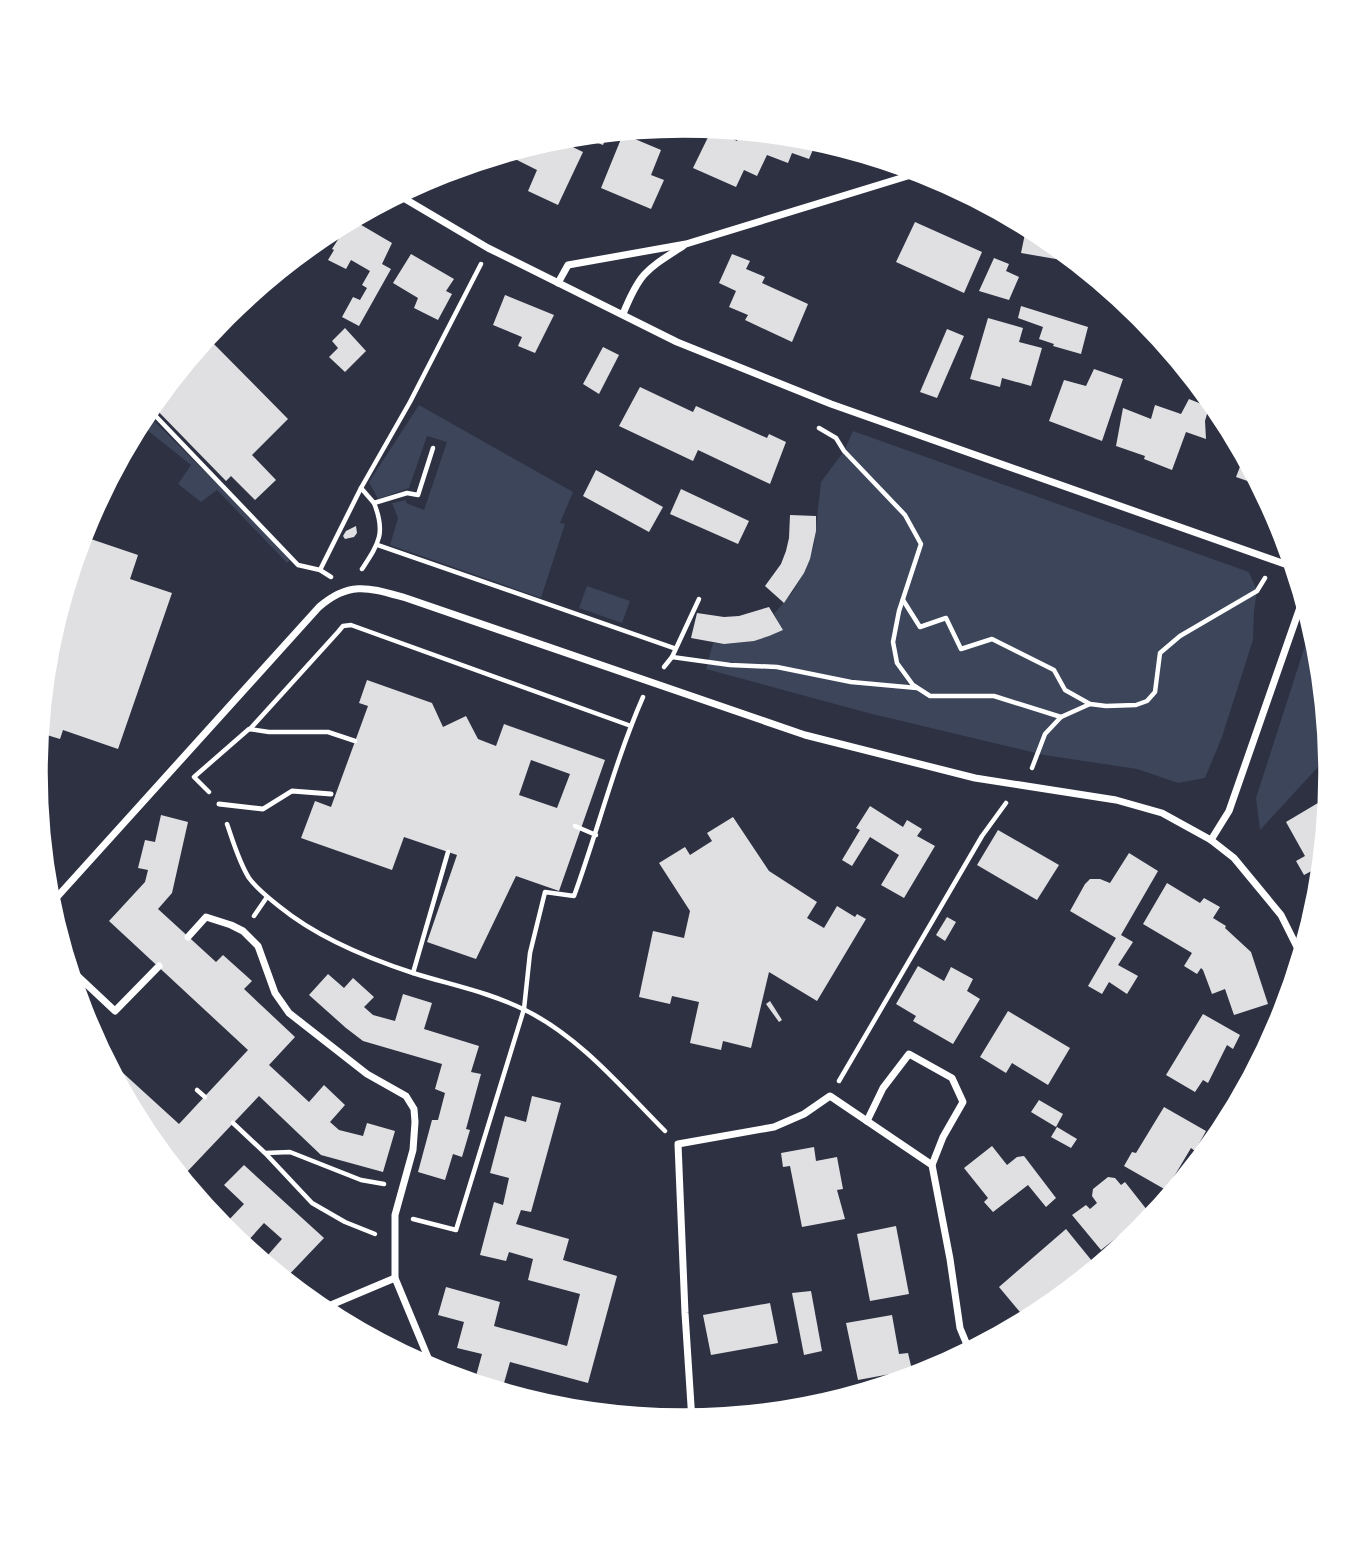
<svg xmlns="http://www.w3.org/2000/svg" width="1365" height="1545" font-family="Mulish,sans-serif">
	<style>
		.green { fill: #3c4559 }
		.building { fill: #e0e0e3; fill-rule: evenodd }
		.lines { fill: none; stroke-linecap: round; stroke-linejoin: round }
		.path { stroke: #fff; stroke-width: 4.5 }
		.service { stroke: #fff; stroke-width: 5 }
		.minor { stroke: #fff; stroke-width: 7 }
		.rim { fill: none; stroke: #fff; stroke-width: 3.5 }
	</style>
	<rect width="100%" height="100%" fill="#2d3142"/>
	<g class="green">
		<polygon points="419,405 573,492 560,523 565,524 541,598 390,545 398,518 392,503 406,500 406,503 424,510 447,442 427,436 409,488 378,499 369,482"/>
		<polygon points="144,411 292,558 287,563 217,490 201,502 178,484 191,465 137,422"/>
		<path d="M853,431L1249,572L1257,591L1254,611L1253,640L1222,737L1205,778L1178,783L1137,769L1044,755L868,713L706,669L713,643C738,645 759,640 782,630L774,614L792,593L804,573L814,545L821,482L844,451Z"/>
		<polygon points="587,586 630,601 622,623 579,608"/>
		<polygon points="1313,626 1319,646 1330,754 1260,830 1256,798 1311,627"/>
	</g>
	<g class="building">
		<polygon points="712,129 737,141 741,129 749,130 773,140 777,133 818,138 809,159 792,153 788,163 767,155 757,176 744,170 736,187 693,168"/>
		<polygon points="609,131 603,145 585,138 587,133"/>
		<polygon points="623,134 661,150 651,175 664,180 651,209 601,188"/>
		<polygon points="552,137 583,152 558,205 528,191 537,170 515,159 516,156 506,151"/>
		<polygon points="351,219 392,243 382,264 391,269 359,326 342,317 353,297 360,300 367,288 362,285 370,271 351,260 346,269 328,260 334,250 332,249"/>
		<polygon points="915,222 982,252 964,293 896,262"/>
		<polygon points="1027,224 1044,233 1085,267 1079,266 1079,263 1021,253"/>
		<polygon points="411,254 454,279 446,291 452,294 438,320 414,308 418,298 393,283"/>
		<polygon points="732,254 750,261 746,269 765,277 762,283 808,304 792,342 745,320 748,315 729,307 736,291 719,283"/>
		<polygon points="994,258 1009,264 1006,271 1019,277 1009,300 979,291"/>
		<polygon points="505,295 554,315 535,353 518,346 522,337 493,325"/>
		<polygon points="1021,306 1088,327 1081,354 1053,346 1054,344 1039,339 1043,327 1018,318"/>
		<polygon points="988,318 1023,328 1019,342 1042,348 1031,386 1002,378 1000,387 970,379"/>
		<polygon points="345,328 366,351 345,372 329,357 338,348 332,341"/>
		<polygon points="947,329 964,336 937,398 920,392"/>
		<polygon points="205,335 288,419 252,455 276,480 255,500 231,476 226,481 150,403"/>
		<polygon points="603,347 619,355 599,394 583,384"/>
		<polygon points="1094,369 1123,379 1102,441 1049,421 1064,380 1086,386"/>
		<polygon points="640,387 693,412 696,406 767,438 769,434 786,442 770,484 698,450 693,461 619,426"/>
		<polygon points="1189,399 1209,407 1205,421 1206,439 1186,432 1172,470 1144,459 1145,456 1116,446 1123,408 1151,419 1155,405 1181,414"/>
		<polygon points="1245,454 1262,486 1236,477"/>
		<polygon points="596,470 663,507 649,532 583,496"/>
		<polygon points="681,489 749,521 738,544 670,514"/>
		<polygon points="790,515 816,516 816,531 810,559 804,573 784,603 765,586 781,564 786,551 789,538"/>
		<polygon points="356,526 357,533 354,537 345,539 343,536 346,531"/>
		<polygon points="79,535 138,555 130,579 172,593 118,749 63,730 60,739 37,732 46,645"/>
		<polygon points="769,607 783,630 769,636 754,641 724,644 691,638 697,613 724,617 739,616"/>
		<path d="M367,680L432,703L443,727L466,716L478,739L496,746L504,724L605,760L559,891L516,876L476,959L427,942L457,855L404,837L392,870L301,838L315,801L331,807L368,706L359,703ZM531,760L570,774L557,808L519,795Z"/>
		<polygon points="1328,797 1323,865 1304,875 1296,861 1305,856 1286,822"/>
		<polygon points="870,806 903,827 907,820 922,829 917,836 935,846 904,898 881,885 899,855 870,837 852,866 842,860 860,830 856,828"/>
		<polygon points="161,815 188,822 172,893 158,909 216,962 223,955 252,981 244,989 295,1037 269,1065 309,1102 324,1085 345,1105 330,1122 339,1130 363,1136 367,1123 395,1131 383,1172 321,1155 259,1096 184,1175 154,1147 147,1139 149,1137 140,1129 100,1052 179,1124 248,1050 109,921 145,882 148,870 138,868 145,840 155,842"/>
		<polygon points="733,817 769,871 817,902 807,918 824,928 837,906 855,917 857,914 866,919 817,1001 769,972 751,1048 723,1041 721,1050 690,1043 699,1002 672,996 670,1004 639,997 653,931 684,938 690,911 659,863 685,847 690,855 712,841 707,833"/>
		<polygon points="998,830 1059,865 1037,900 977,865"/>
		<polygon points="1129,853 1158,871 1121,935 1133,942 1118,965 1138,976 1127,994 1109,982 1102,994 1088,986 1116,938 1070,911 1085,884 1090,879 1100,879 1110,883"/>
		<polygon points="1167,883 1200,903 1204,898 1220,907 1213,918 1226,926 1225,928 1251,952 1268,1004 1234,1015 1225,989 1212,994 1203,970 1201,968 1197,974 1184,966 1192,953 1143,924"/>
		<polygon points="947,917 956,922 945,941 936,935"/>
		<polygon points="918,966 944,981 951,967 973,979 967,991 980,999 953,1044 913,1021 916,1016 896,1004"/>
		<polygon points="328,974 344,988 353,978 374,997 364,1007 373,1015 395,1021 403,994 432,1003 424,1029 479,1046 471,1072 481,1074 466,1129 470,1130 462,1157 453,1154 445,1180 418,1172 432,1120 438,1120 445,1093 435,1089 442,1064 363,1041 346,1028 309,995"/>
		<polygon points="770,1001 782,1020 779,1022 766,1004"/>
		<polygon points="1008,1011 1070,1048 1048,1085 1012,1063 1006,1073 980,1057"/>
		<polygon points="1203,1014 1240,1035 1233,1049 1227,1045 1208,1083 1203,1080 1195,1092 1166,1075"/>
		<polygon points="532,1096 561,1103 531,1212 521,1210 516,1224 569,1239 563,1260 617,1276 588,1383 510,1362 504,1383 476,1376 482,1354 457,1348 464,1322 438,1315 446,1287 500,1302 494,1326 567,1346 580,1294 528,1280 533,1259 509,1252 506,1261 480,1255 494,1202 503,1205 509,1178 490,1173 505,1116 526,1122"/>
		<polygon points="1039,1100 1063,1114 1056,1127 1031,1112"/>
		<polygon points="1164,1107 1206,1131 1195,1151 1191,1148 1166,1190 1124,1166 1132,1152 1136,1153"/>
		<polygon points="1057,1127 1077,1139 1071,1148 1051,1137"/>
		<polygon points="992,1146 1007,1165 1017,1157 1024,1156 1056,1198 1046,1207 1028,1185 993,1212 984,1202 988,1198 964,1168"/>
		<polygon points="814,1147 816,1161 837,1157 843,1189 837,1190 845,1219 802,1227 790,1166 783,1167 781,1153"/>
		<polygon points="244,1165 324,1238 283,1281 261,1263 282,1239 264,1223 246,1243 226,1223 244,1204 224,1185"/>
		<polygon points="1108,1177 1115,1178 1121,1185 1125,1182 1151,1215 1132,1230 1130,1227 1101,1250 1072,1215 1086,1205 1090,1209 1097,1203 1092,1196 1093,1189"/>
		<polygon points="896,1226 909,1294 870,1301 857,1234"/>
		<polygon points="1066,1229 1092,1261 1025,1318 999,1287"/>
		<polygon points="811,1291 822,1351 804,1355 792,1293"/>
		<polygon points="770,1303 778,1343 711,1355 703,1315"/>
		<polygon points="892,1315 899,1354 908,1353 912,1370 858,1380 846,1323"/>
	</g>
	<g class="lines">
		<g class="path">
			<polyline points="147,407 298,565 320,570 331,577"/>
			<polyline points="819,428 836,438 844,451 905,515 921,544 899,611 893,642 897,663 913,685 930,696 994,696 1061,717"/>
			<polyline points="361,488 374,503 407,493 418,495 433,448"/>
			<polyline points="378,545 674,648"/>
			<path d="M362,569C379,543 386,533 374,503"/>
			<polyline points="320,570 361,488 410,402 481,264"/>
			<polyline points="903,600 920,627 946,618 961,649 992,639 1054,670 1065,690 1090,704 1106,706 1136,705 1147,701 1155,692 1160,653 1180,636 1257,591 1265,578"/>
			<polyline points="672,657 730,665 777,667 851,682 917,688"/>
			<polyline points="664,667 672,657 699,599"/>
			<polyline points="250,729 338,632 343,626 351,625 631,726"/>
			<polyline points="1032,768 1045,734 1061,717 1090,704"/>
			<polyline points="209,792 194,777 249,729 269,732 328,732 355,741"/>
			<path d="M227,824C233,841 239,862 249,878C257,889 270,899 280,907C318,938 367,958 413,973C451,985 489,992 525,1010C580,1037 622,1088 665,1131"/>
			<polyline points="575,826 596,835"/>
			<polyline points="254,916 267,897"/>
			<polyline points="413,973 448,852"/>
			<polyline points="839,1081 982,836 1006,803"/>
			<polyline points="197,1090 205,1097"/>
			<polyline points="233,1123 265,1153 290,1152 361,1180 384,1184"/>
			<polyline points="266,1154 312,1203 345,1222 375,1234"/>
			<path d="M413,1219L456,1230L524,1009L530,953L545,892L574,896C598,830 615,761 643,697"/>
		</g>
		<polyline class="service" points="219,804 263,809 292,791 331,794"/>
		<g class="minor">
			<polyline points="395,193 488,248 677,342 831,404 1296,568"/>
			<polyline points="558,283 568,265 686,244 924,171"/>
			<path d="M623,314C640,272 646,270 683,246"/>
			<polyline points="1211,840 1229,811 1304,596"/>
			<path d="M48,907L319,607C350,580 370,588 406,598L805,735L975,778L1116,800L1162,813L1211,840L1234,858L1281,915L1302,957"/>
			<polyline points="188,937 206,917 231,925 243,931 258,946 275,993 289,1013 367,1074 406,1096 414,1109 415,1122 413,1150 395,1215 395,1278 434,1372"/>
			<polyline points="66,965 115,1011 159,966"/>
			<polyline points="867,1121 883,1088 909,1054 952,1078 963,1102 943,1137 932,1165"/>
			<polyline points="319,1310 395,1278"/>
			<polyline points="692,1421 685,1313 678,1144 774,1127 804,1114 830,1096 932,1165 950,1259 960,1328 970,1352"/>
		</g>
	</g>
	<path d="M0 0H1365V1545H0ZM46 773a637 637 0 1 1 1274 0a637 637 0 1 1-1274 0Z" fill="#fff" fill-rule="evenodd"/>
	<path class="rim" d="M46 773a637 637 0 1 1 1274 0a637 637 0 1 1-1274 0Z"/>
</svg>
